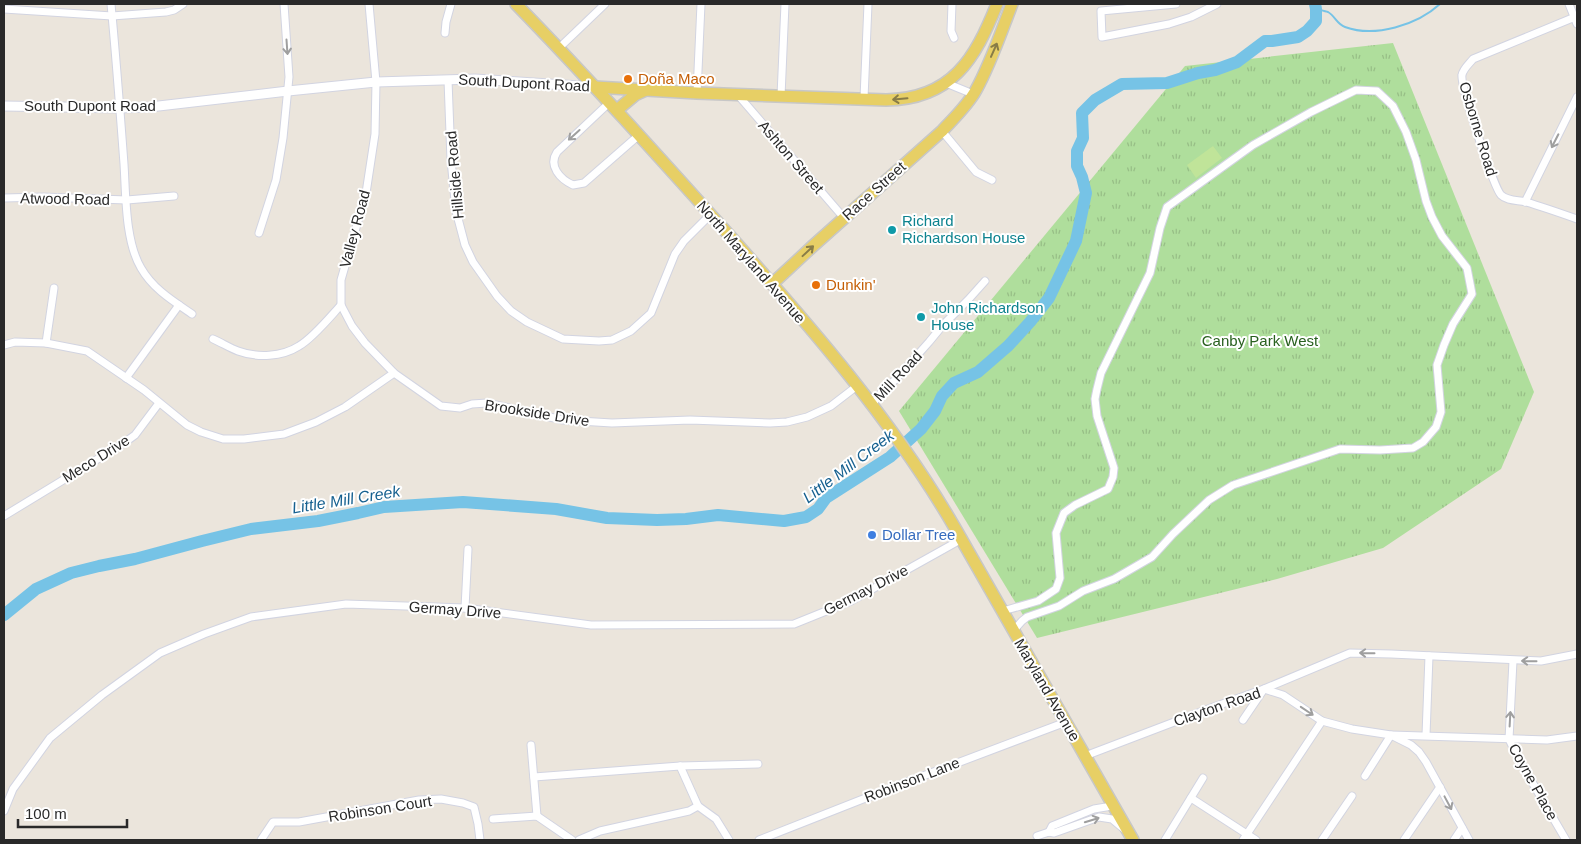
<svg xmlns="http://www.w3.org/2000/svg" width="1581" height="844" font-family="Helvetica,sans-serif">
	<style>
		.grass { fill: url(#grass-tufts) }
		.pitch { fill: #c0e499 }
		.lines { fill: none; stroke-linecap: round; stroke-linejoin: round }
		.stream { stroke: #76c3e6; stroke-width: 2 }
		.river { stroke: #76c3e6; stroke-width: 12 }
		.minor-casing { stroke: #d2d4e1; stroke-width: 9 }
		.tertiary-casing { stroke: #d2d4e1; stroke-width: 11 }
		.primary-casing { stroke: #c7c7c7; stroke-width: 14 }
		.minor { stroke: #fff; stroke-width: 7 }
		.tertiary { stroke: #fff; stroke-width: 9 }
		.primary { stroke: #e7cf65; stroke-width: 11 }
		.oneway { stroke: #9f9f9f }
		.oneway2 { stroke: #887c47 }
		.food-dot { fill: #e8710a; stroke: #fff; stroke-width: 2 }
		.culture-dot { fill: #0f9aa8; stroke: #fff; stroke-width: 2 }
		.shop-dot { fill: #3f7fe0; stroke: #fff; stroke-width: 2 }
		.labels { text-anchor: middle; stroke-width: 4; stroke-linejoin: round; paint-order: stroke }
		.food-label { font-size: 15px; fill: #c56008; stroke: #fff; text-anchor: start }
		.street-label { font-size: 15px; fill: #292929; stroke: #fff }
		.culture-label { font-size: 15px; fill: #0d838f; stroke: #fff; text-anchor: start }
		.park-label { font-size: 15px; fill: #29611f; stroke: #fff }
		.shop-label { font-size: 15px; fill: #366cbe; stroke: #fff; text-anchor: start }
		.water-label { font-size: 16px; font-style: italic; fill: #176190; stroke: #fff }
	</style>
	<defs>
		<pattern id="grass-tufts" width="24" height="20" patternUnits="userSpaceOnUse" patternTransform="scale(1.25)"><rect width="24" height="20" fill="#afde9c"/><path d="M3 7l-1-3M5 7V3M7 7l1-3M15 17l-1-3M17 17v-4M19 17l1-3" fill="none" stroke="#97be86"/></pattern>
	</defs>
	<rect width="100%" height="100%" fill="#ebe5dc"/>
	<polygon class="grass" points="1393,43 1534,392 1501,469 1383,548 1277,579 1037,638 899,411 1185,66"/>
	<polygon class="pitch" points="1213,146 1222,158 1196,178 1187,165"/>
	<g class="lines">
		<path class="stream" d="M1316,9C1320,10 1325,11 1328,12C1335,16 1337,24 1345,27C1375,38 1417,25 1440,4"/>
		<polyline class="river" points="4,615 36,589 71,573 99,566 135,559 202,541 251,529 318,521 358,513 384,507 463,502 556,509 607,518 657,520 686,519 718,515 784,521 806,517 818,509 826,498 890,457 921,429 935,411 942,396 954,383 978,372 1008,346 1030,322 1049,298 1076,241 1086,193 1082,177 1077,166 1077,151 1083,138 1082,113 1095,100 1122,84 1167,83 1198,73 1215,70 1237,62 1265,41 1272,41 1298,37 1307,31 1316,21 1316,9 1315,4"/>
		<g class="minor-casing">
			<g id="minor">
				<path d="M111,4C116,57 120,110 124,164C126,195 125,241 141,268C153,289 173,301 192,314"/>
				<polyline points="952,4 951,31 954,38"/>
				<polyline points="1176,4 1101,11 1102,37 1169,24 1191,17 1217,4"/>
				<polyline points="1569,4 1577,24"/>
				<polyline points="4,9 112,16 166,12 174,10 183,4"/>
				<path d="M1575,17L1473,59C1469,64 1463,69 1462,75C1460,85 1494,188 1501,195C1507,201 1518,200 1526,202C1543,207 1560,213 1577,219"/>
				<polyline points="445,33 446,22 451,4"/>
				<polyline points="559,48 605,4"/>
				<polyline points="448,80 451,160 456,211 465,245 473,262 497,296 511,311 527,322 563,339 599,341 612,340 631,331 651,313 675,254 684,241 710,215"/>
				<polyline points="946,83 973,94"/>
				<polyline points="697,93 701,4"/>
				<polyline points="738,95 844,218"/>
				<polyline points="781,96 785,4"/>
				<polyline points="864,98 868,4"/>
				<path d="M610,102L557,152C548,166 560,179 573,185L584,183L639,135"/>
				<polyline points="942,131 976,172 992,180"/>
				<polyline points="4,198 43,197 127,200 174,196"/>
				<polyline points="1525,202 1577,97"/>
				<polyline points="259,233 276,180 283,138 289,77 284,4"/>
				<polyline points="341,305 352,326 365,343 394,373 441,406 460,408 472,404 487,403 563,420 612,423 690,420 770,423 787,422 807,417 831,406 857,386"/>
				<path d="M213,339C222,343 230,348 238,351C257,358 282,357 299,346C313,338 330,317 341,305V280L366,193L375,134L376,82L369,4"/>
				<polyline points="46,343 54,288"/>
				<polyline points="4,345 15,342 46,343 87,351 144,390 187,425 201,432 223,439 244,439 284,434 316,422 345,407 394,373"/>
				<polyline points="126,378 179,305"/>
				<polyline points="872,405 881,393 896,379 929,342 943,325 968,300 985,281"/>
				<polyline points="4,516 124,443 135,435 159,403"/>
				<polyline points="465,608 468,549"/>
				<polyline points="1003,611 1038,601 1056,589 1060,578 1056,533 1064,513 1075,505 1108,489 1113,477 1114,468 1097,416 1095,399 1097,389 1101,373 1150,273 1160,228 1167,207 1253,145 1311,112 1356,90 1377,91 1393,106 1406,132 1416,160 1426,201 1432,217 1442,236 1467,268 1472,294 1453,324 1444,345 1437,365 1441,412 1436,427 1423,442 1413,448 1380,450 1340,449 1233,485 1209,500 1173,534 1152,557 1114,579 1083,591 1059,606 1027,617 1022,621 1014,630"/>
				<polyline points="1513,661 1509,739 1518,758 1566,840"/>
				<polyline points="1243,720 1264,689 1350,653 1391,654 1541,661 1577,654"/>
				<polyline points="1426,735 1429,656"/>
				<polyline points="531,745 537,816"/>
				<polyline points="1085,756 1211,708 1264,689 1283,695 1322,721 1352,729 1391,735 1411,745 1419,752 1426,762 1469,840"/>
				<polyline points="680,766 698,806"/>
				<polyline points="1365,776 1391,735 1547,740 1577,736"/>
				<polyline points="534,777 680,766 758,764"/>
				<polyline points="1191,798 1256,840"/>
				<polyline points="4,811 13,789 50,738 102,695 160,653 204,634 251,617 346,604 465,608 591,625 794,624 851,601 962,539"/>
				<polyline points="493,819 537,816 572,840"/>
				<polyline points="1049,832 1052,826 1094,809 1112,806"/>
				<polyline points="1037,836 1049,832 1054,833 1099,817 1112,819 1124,829"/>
				<polyline points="261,840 273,822 299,822 419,800 441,799 463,803 474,807 478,824 480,840"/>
				<polyline points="579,840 600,831 689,811 698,806 716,819 729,840"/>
				<polyline points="759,840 891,788 1066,722"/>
				<polyline points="1165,840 1203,778"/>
				<polyline points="1243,840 1322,721"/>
				<polyline points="1322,840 1352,796"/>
				<polyline points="1404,840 1440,787"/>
				<polyline points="1454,840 1462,828"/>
			</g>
		</g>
		<g class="tertiary-casing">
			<polyline id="tertiary" points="4,106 119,108 150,107 288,91 376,82 475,79 595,87"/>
		</g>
		<g class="primary-casing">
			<g id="primary">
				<path d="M516,4C589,79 659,157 729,235C811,327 893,421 955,528L1133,840"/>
				<path d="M595,87L697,93L886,100C952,99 975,59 997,4"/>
				<polyline points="617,110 635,95 646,90"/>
				<path d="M772,284L814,245L942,131C954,118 968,105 976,90C991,63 1001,32 1012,4"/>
			</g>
		</g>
		<use href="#minor" class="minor"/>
		<use href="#tertiary" class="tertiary"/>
		<use href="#primary" class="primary"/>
	</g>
	<defs><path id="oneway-shaft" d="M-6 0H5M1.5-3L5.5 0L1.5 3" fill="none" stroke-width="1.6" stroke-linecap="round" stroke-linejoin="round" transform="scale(1.25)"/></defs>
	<g class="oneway">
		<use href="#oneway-shaft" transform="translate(287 47) rotate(86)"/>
		<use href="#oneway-shaft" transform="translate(574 135) rotate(138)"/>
		<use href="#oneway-shaft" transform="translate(1555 141) rotate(117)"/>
		<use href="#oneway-shaft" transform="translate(1367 653) rotate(-179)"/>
		<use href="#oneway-shaft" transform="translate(1529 661) rotate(-179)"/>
		<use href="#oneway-shaft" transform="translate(1307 711) rotate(34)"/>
		<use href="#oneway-shaft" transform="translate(1510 719) rotate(-87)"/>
		<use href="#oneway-shaft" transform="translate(1448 803) rotate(62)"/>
		<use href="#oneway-shaft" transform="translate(1092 820) rotate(-17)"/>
	</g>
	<g class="oneway2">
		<use href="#oneway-shaft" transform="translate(994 50) rotate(-66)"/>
		<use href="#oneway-shaft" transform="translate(900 99) rotate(175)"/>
		<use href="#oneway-shaft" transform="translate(808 251) rotate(-43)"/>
	</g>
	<g class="food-dot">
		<circle cx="628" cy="79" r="5"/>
		<circle cx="816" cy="285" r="5"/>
	</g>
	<g class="culture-dot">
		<circle cx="892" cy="230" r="5"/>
		<circle cx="921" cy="317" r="5"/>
	</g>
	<circle class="shop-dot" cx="872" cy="535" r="5"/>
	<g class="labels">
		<g class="food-label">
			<text x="638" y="84">Doña Maco</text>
			<text x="826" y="290">Dunkin'</text>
		</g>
		<g class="street-label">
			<text transform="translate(524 83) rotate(3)" y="5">South Dupont Road</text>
			<text x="90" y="111">South Dupont Road</text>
			<text transform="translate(1478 129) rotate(73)" y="5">Osborne Road</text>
			<text transform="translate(791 157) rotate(49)" y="5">Ashton Street</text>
			<text transform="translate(455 175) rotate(-95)" y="5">Hillside Road</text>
			<text transform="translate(874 191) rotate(-42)" y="5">Race Street</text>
			<text transform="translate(65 199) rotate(1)" y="5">Atwood Road</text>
			<text transform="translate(355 229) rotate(-75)" y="5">Valley Road</text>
			<text transform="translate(751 262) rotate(49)" y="5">North Maryland Avenue</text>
			<text transform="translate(898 376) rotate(-47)" y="5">Mill Road</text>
			<text transform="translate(537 413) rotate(9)" y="5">Brookside Drive</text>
			<text transform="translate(96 459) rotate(-32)" y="5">Meco Drive</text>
			<text transform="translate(866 590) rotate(-27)" y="5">Germay Drive</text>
			<text transform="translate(455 610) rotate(4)" y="5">Germay Drive</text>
			<text transform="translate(1047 690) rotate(60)" y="5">Maryland Avenue</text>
			<text transform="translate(1217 707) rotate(-19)" y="5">Clayton Road</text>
			<text transform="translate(912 780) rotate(-21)" y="5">Robinson Lane</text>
			<text transform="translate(1533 782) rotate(61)" y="5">Coyne Place</text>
			<text transform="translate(380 809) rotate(-9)" y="5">Robinson Court</text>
		</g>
		<g class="culture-label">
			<text x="902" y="226">Richard<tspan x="902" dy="17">Richardson House</tspan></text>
			<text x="931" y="313">John Richardson<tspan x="931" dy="17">House</tspan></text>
		</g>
		<g class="park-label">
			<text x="1260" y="346">Canby Park West</text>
		</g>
		<g class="shop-label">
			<text x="882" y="540">Dollar Tree</text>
		</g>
		<g class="water-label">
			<text transform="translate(848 466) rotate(-37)" y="6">Little Mill Creek</text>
			<text transform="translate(346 499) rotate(-9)" y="6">Little Mill Creek</text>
		</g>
	</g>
	<rect width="1581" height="844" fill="none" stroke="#292929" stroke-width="10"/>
	<path d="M18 819v8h109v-8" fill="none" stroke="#292929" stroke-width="2.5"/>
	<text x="25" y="819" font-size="15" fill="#292929" stroke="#ffffff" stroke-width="4" paint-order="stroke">100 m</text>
</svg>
